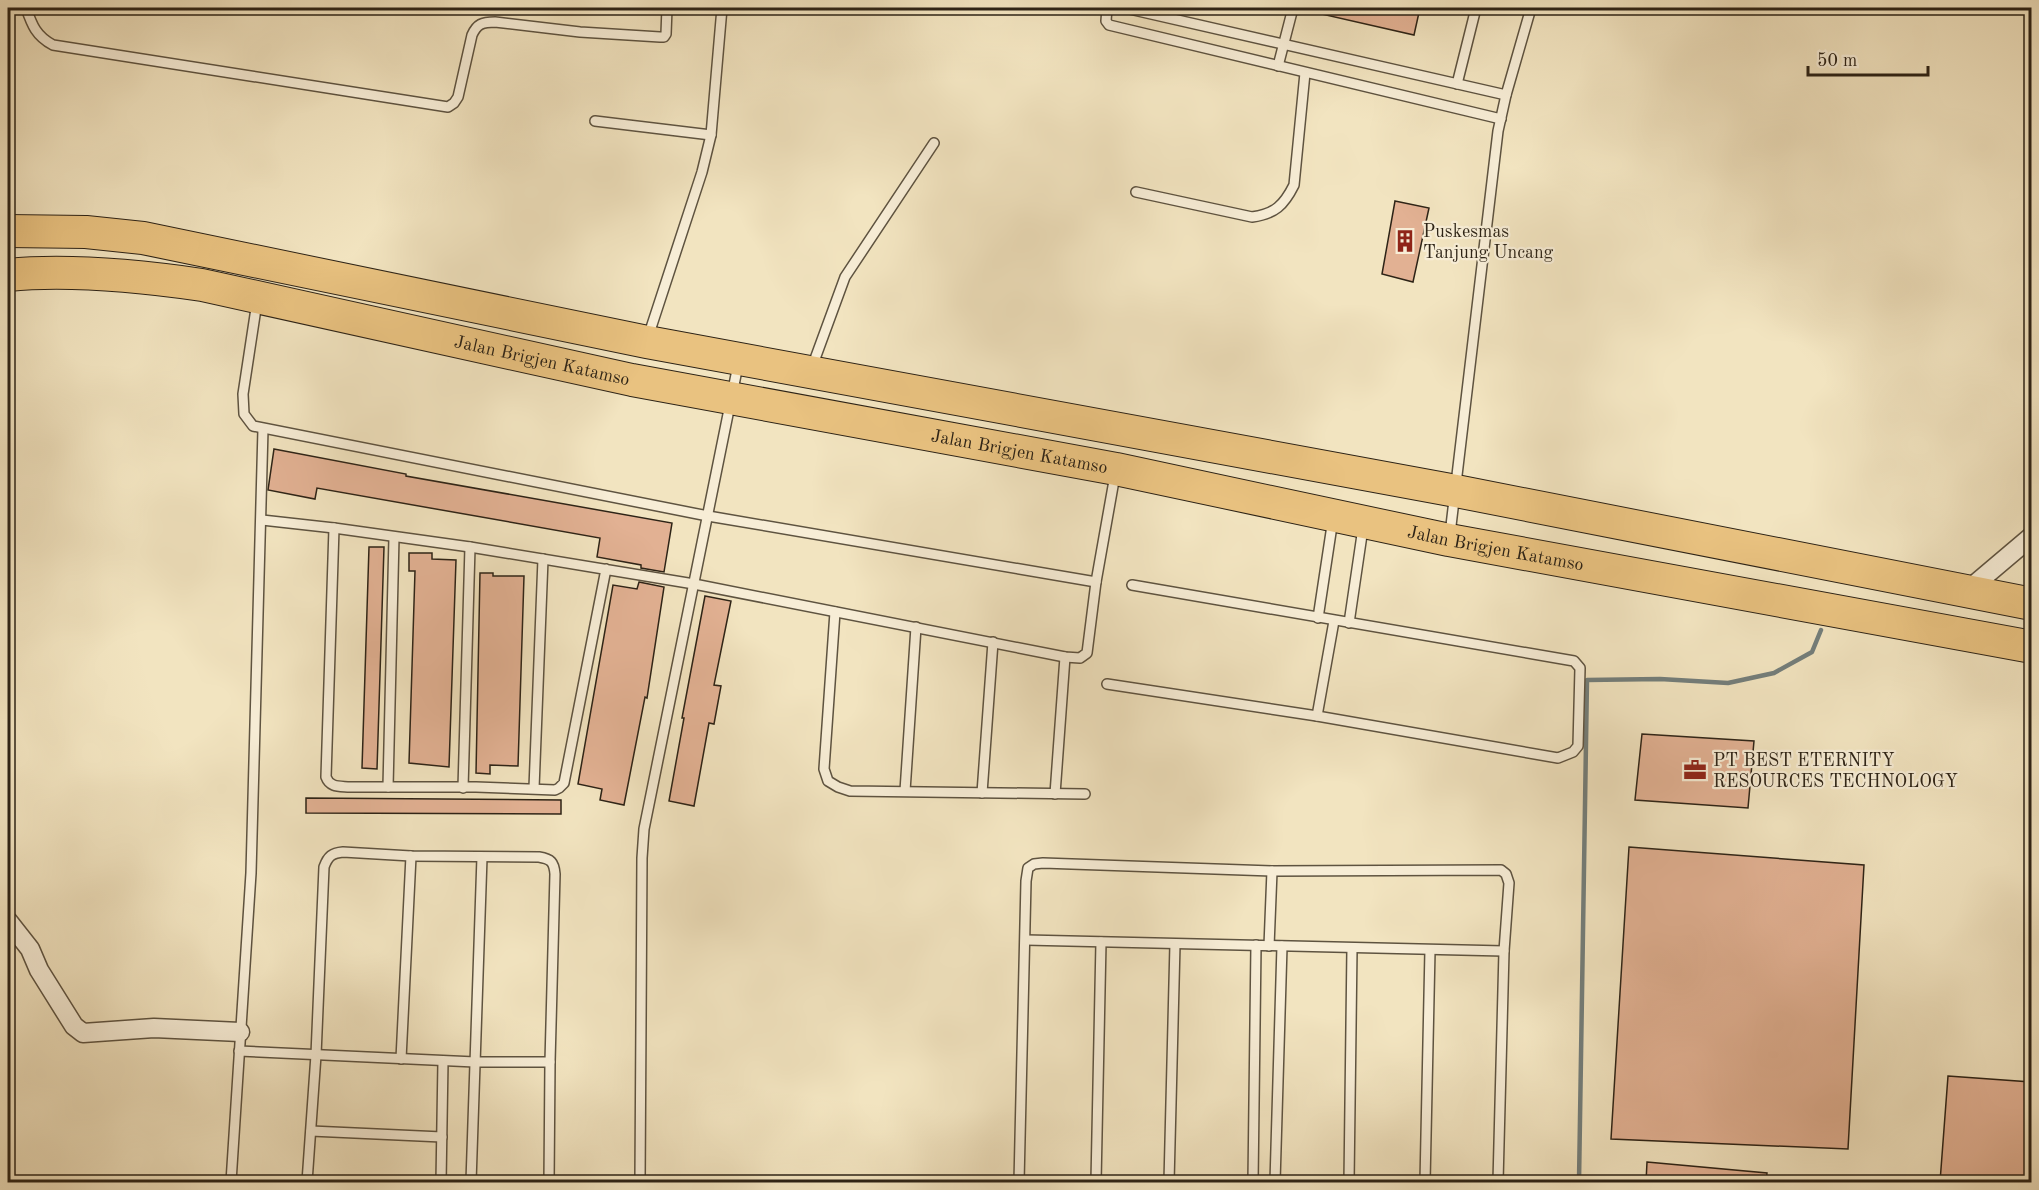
<svg xmlns="http://www.w3.org/2000/svg" width="2039" height="1190" font-family="'Old Standard TT',serif">
	<style>
		.lines { fill: none; stroke-linecap: round; stroke-linejoin: round }
		.stream { stroke: #737e7b; stroke-width: 4.5 }
		.building { fill: #e2b193; stroke: #2d2316; stroke-width: 1.5 }
		.service-casing { stroke: #5e5340; stroke-width: 12 }
		.minor-casing { stroke: #5e5340; stroke-width: 21 }
		.trunk-casing { stroke: #2d2316; stroke-width: 34 }
		.service { stroke: #f7edd6; stroke-width: 9 }
		.minor { stroke: #f7edd6; stroke-width: 18 }
		.trunk { stroke: #e9c280; stroke-width: 32 }
		.labels { text-anchor: middle; stroke-width: 4.5; stroke-linejoin: round; paint-order: stroke }
		.poi-label { font-size: 18px; fill: #2d2316; stroke: #f7edd6; text-anchor: start }
		.street-label { font-size: 18px; fill: #2d2316; stroke: #f7edd6 }
	</style>
	<rect width="100%" height="100%" fill="#f2e4c0"/>
	<filter id="stains"><feTurbulence type="fractalNoise" baseFrequency=".00333" numOctaves="4"/><feColorMatrix values="0 0 0 0 .2 0 0 0 0 .09 0 0 0 0 .02 0 0 0 .5 -.17"/></filter>
	<radialGradient id="worn" r=".72"><stop offset=".6" stop-color="#630" stop-opacity="0"/><stop offset="1" stop-color="#630" stop-opacity=".3"/></radialGradient>
	<g class="lines">
		<polyline class="stream" points="1579,1182 1587,680 1660,679 1728,683 1774,673 1812,652 1821,630"/>
	</g>
	<g class="building">
		<polygon points="1317,8 1420,8 1414,35 1317,13"/>
		<polygon points="1395,201 1429,208 1413,282 1382,274"/>
		<polygon points="274,449 406,474 406,476 672,523 664,572 641,568 641,565 597,557 600,538 317,488 315,499 268,490"/>
		<polygon points="369,547 384,547 377,769 362,768"/>
		<polygon points="409,553 432,553 432,559 456,560 449,767 409,763 415,571 409,571"/>
		<polygon points="480,573 493,573 493,576 524,576 518,766 490,765 490,774 476,773"/>
		<polygon points="639,582 664,587 647,698 645,697 624,805 600,800 602,789 578,784 613,585 637,589"/>
		<polygon points="705,596 731,601 714,685 721,686 714,724 709,723 694,806 669,801 684,718 682,718"/>
		<polygon points="1642,734 1754,741 1748,808 1635,800"/>
		<polygon points="306,798 561,800 561,814 306,813"/>
		<polygon points="1629,847 1864,865 1848,1149 1611,1139"/>
		<polygon points="1948,1076 2031,1082 2031,1182 1940,1182"/>
		<polygon points="1647,1162 1767,1173 1766,1182 1646,1182"/>
	</g>
	<g class="lines">
		<g class="service-casing">
			<g id="service">
				<path d="M26,8C32,25 36,36 53,45L448,107L454,103L458,97L472,35C477,24 482,22 495,22L580,32L660,37H664L666,34L667,8"/>
				<polyline points="1107,8 1106,21 1109,25 1501,119"/>
				<polyline points="1125,8 1506,95"/>
				<polyline points="1278,66 1293,8"/>
				<polyline points="1457,84 1476,8"/>
				<polyline points="595,121 711,135"/>
				<path d="M1136,192L1252,217C1275,214 1284,205 1294,185L1305,73"/>
				<polyline points="257,302 243,394 244,414 253,426 708,516 1096,582"/>
				<polyline points="648,337 702,172 711,135 722,8"/>
				<polyline points="812,367 845,277 934,143"/>
				<polyline points="262,520 334,528"/>
				<polyline points="1450,534 1498,131 1506,95 1531,8"/>
				<path d="M606,569L564,783L559,788L555,790L476,787H350C340,786 330,788 326,777L334,528L470,547L694,584L1065,657L1080,658L1087,653L1096,582L1115,475"/>
				<polyline points="835,612 824,769 828,781 838,787 850,791 1085,794"/>
				<polyline points="1318,618 1333,519"/>
				<polyline points="1349,623 1363,528"/>
				<polyline points="1107,684 1317,716 1558,758 1573,752 1578,746 1580,668 1574,661 1132,585"/>
				<polyline points="1317,716 1334,621"/>
				<polyline points="388,787 394,537"/>
				<polyline points="463,788 470,547"/>
				<polyline points="534,788 543,559"/>
				<polyline points="905,791 916,627"/>
				<polyline points="982,793 993,642"/>
				<polyline points="1055,794 1065,657"/>
				<polyline points="1026,940 1504,951"/>
				<polyline points="1269,946 1272,871"/>
				<polyline points="239,1051 475,1062 550,1062"/>
				<polyline points="401,1059 411,856"/>
				<polyline points="311,1131 442,1137"/>
				<polyline points="231,1182 251,873 263,429"/>
				<path d="M307,1182L316,1055L324,867C328,856 332,853 343,852L411,856L539,857C551,859 554,862 555,874L550,1062L549,1182"/>
				<polyline points="441,1182 443,1061"/>
				<polyline points="471,1182 482,857"/>
				<polyline points="640,1182 642,858 644,829 738,365"/>
				<polyline points="1019,1182 1026,881 1028,868 1034,864 1043,863 1272,871 1501,870 1506,874 1509,883 1504,951 1498,1182"/>
				<polyline points="1096,1182 1101,942"/>
				<polyline points="1169,1182 1175,944"/>
				<polyline points="1253,1182 1256,945"/>
				<polyline points="1275,1182 1282,946"/>
				<polyline points="1349,1182 1352,948"/>
				<polyline points="1425,1182 1430,950"/>
			</g>
		</g>
		<g class="minor-casing">
			<g id="minor">
				<polyline points="1967,591 2032,536"/>
				<polyline points="8,921 30,949 39,970 74,1026 83,1033 154,1028 240,1032"/>
			</g>
		</g>
		<g class="trunk-casing">
			<g id="trunk">
				<polyline points="8,231 86,232 143,238 647,342 1456,491 2032,604"/>
				<path id="s1" d="M8,275C70,269 140,276 202,285L632,380L1116,469L1449,540L2032,647"/>
			</g>
		</g>
		<use href="#service" class="service"/>
		<use href="#minor" class="minor"/>
		<use href="#trunk" class="trunk"/>
	</g>
	<defs>
		<g id="building-bare" transform="scale(1.8)"><path d="M-4-6H4V6H1V3H-1V6H-4ZM-2.5-4.3h1.7v1.8h-1.7ZM.8-4.3h1.7v1.8H.8ZM-2.5-1h1.7V.8h-1.7ZM.8-1h1.7V.8H.8Z" fill="#8f2418" stroke="#f7edd6" stroke-width="2.5" paint-order="stroke"/></g>
		<g id="office-bare" transform="scale(1.8)"><path d="M-6-3h4V-5.5h4V-3h4V5H-6ZM-1-4.5V-3h2v-1.5ZM-6 0V1H6V0Z" fill="#8f2418" stroke="#f7edd6" stroke-width="2.5" paint-order="stroke"/></g>
	</defs>
	<g fill-rule="evenodd">
		<use href="#building-bare" x="1405" y="241"/>
		<use href="#office-bare" x="1695" y="770"/>
	</g>
	<g class="labels">
		<g class="poi-label">
			<text x="1423" y="237">Puskesmas<tspan x="1423" dy="21">Tanjung Uncang</tspan></text>
			<text x="1713" y="766">PT BEST ETERNITY<tspan x="1713" dy="21">RESOURCES TECHNOLOGY</tspan></text>
		</g>
		<g class="street-label">
			<text dy="6" stroke="none"><textPath href="#s1" startOffset="543">Jalan Brigjen Katamso</textPath></text>
			<text dy="6" stroke="none"><textPath href="#s1" startOffset="1029">Jalan Brigjen Katamso</textPath></text>
			<text dy="6" stroke="none"><textPath href="#s1" startOffset="1515">Jalan Brigjen Katamso</textPath></text>
		</g>
	</g>
	<rect width="2039" height="1190" fill="none" stroke="#f2e4c0" stroke-width="30"/>
	<rect x="9" y="9" width="2021" height="1172" fill="none" stroke="#2d2316" stroke-width="3"/>
	<rect x="15" y="15" width="2009" height="1160" fill="none" stroke="#2d2316" stroke-width="1.5"/>
	<path d="M1808 66v9h120v-9" fill="none" stroke="#2d2316" stroke-width="3"/>
	<text x="1817" y="66" font-size="18" fill="#2d2316" stroke="#f7edd6" stroke-width="4.5" paint-order="stroke">50 m</text>
	<rect width="100%" height="100%" filter="url(#stains)"/>
	<rect width="100%" height="100%" fill="url(#worn)"/>
</svg>
